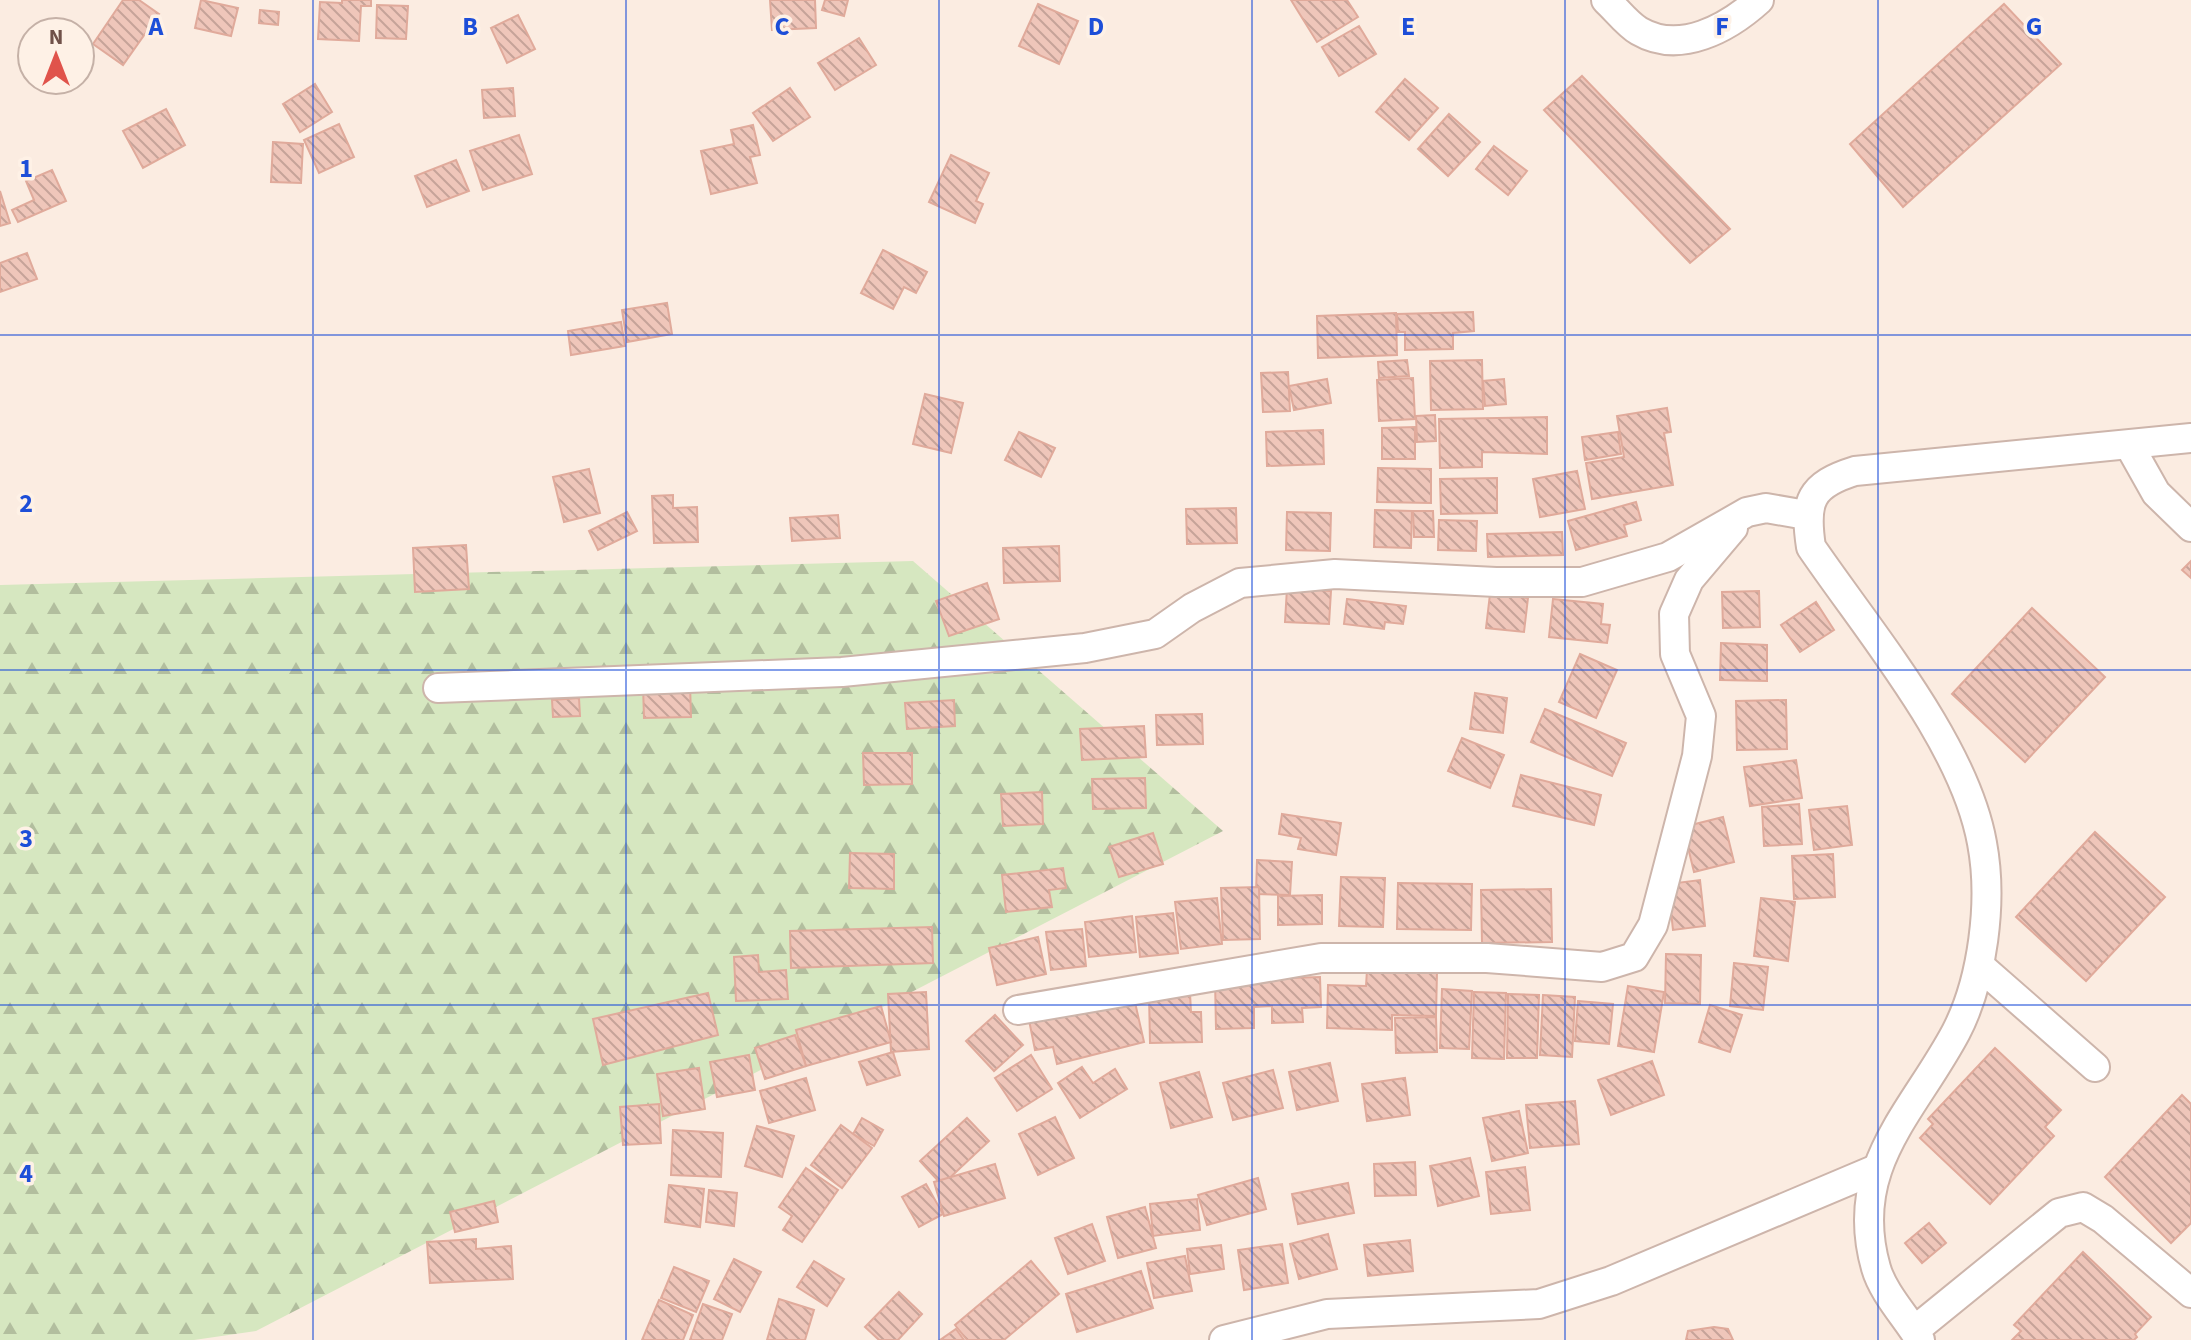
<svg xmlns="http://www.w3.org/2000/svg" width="2191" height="1340" font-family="'Source Sans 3',sans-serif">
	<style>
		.forest { fill: url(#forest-firs) }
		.building { fill: url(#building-back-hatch); stroke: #e0aa9b; stroke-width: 2 }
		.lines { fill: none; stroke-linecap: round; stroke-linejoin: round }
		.minor-casing { stroke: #cdb5ab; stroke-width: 32 }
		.minor { stroke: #fff; stroke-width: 28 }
		.grid { fill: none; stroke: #1d4ed8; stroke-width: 2; stroke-opacity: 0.55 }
		.grid-label { font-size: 26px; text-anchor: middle; font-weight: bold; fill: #1d4ed8; stroke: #fef1e6; stroke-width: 7; stroke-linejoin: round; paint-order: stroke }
	</style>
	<defs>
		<pattern id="forest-firs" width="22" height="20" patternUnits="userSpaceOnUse" patternTransform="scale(2)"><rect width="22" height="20" fill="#d6e7c0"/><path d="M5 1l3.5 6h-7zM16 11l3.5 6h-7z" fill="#b2be9e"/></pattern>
		<pattern id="building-back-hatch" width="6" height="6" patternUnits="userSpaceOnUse" patternTransform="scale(2)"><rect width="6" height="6" fill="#efc6ba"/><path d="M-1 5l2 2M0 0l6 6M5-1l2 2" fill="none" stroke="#c6a399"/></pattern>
	</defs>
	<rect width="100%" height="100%" fill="#fbece1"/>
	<polygon class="forest" points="913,561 1223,831 256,1331 194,1340 0,1340 0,585"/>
	<g class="building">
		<polygon points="123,0 139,0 159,14 123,65 93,44"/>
		<polygon points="201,0 238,8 231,36 195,28"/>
		<polygon points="342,0 371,0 371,6 361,6 359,41 318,39 320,2 342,3"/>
		<polygon points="770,0 815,0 816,28 772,30"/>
		<polygon points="825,0 848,0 844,16 822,10"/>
		<polygon points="1291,0 1347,0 1358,17 1317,42"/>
		<polygon points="1038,4 1078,21 1059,64 1019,46"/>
		<polygon points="2004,4 2061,64 1903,207 1850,144"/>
		<polygon points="377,5 408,6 406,39 376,38"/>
		<polygon points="260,10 279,12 278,25 259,23"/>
		<polygon points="518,15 535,49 507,63 491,28"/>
		<polygon points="1359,26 1376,54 1339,76 1322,47"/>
		<polygon points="859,38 876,65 835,90 818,63"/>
		<polygon points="1582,76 1730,229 1690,263 1544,110"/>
		<polygon points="1405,79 1438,108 1409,140 1376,112"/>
		<polygon points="315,84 332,112 300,132 283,104"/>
		<polygon points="513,88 515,116 484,118 482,90"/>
		<polygon points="790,88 810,117 773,141 753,113"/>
		<polygon points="166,109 185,145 143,168 123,131"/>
		<polygon points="1449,114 1480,142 1448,176 1418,149"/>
		<polygon points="339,124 354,157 319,173 304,140"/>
		<polygon points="753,125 760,155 750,157 757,183 711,194 701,151 734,144 731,130"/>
		<polygon points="519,135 532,174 483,190 470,151"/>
		<polygon points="273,142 303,144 301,183 271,182"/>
		<polygon points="1494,146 1527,171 1508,195 1476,169"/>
		<polygon points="951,155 989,173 976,201 983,204 975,223 929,202"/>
		<polygon points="456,160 469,191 427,207 415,176"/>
		<polygon points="52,170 66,201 18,222 12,210 34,200 26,181"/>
		<polygon points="0,191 10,223 0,226"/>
		<polygon points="883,250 927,272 916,293 904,287 893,309 861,293"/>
		<polygon points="27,253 37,279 0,292 0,263"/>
		<polygon points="667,303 672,334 627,342 622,310"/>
		<polygon points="1473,312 1474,331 1453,333 1453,349 1405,350 1405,332 1398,332 1397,314"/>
		<polygon points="1396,313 1397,355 1318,358 1317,316"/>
		<polygon points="621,322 625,346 571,355 568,331"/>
		<polygon points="1407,360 1409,376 1379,378 1378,362"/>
		<polygon points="1482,360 1483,409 1431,410 1430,361"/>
		<polygon points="1288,372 1290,411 1263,412 1261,373"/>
		<polygon points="1413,378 1415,419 1379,421 1377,380"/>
		<polygon points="1327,379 1331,403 1294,410 1289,386"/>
		<polygon points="1504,379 1506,404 1485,406 1483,381"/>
		<polygon points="925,394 963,403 951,453 913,444"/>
		<polygon points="1667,408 1671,432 1664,433 1673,485 1592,499 1586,463 1624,457 1617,416"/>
		<polygon points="1435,415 1436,441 1417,442 1416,416"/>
		<polygon points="1547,417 1547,454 1482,452 1482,467 1440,468 1439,419"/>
		<polygon points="1415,427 1415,459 1382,459 1382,428"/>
		<polygon points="1323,430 1324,464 1267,466 1266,432"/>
		<polygon points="1019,432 1055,448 1041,477 1005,460"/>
		<polygon points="1618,432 1621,454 1585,460 1582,437"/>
		<polygon points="1378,468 1431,469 1431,503 1377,502"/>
		<polygon points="589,469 600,513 564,522 553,477"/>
		<polygon points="1577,471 1585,509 1540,517 1533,479"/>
		<polygon points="1497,478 1497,513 1441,514 1440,479"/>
		<polygon points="673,495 673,508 697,507 698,542 654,543 652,496"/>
		<polygon points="1636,502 1641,520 1624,525 1627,536 1576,550 1568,521"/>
		<polygon points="1236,508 1237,543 1187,544 1186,509"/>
		<polygon points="1375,510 1412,511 1411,548 1374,547"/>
		<polygon points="1413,511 1433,511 1434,537 1414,537"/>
		<polygon points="627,512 637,531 598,550 589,531"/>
		<polygon points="1287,512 1331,513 1330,551 1286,550"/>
		<polygon points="838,515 840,538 792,541 790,518"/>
		<polygon points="1439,520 1477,521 1476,551 1438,550"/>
		<polygon points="1562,532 1563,555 1488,557 1487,534"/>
		<polygon points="466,545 469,589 415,592 413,548"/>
		<polygon points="1059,546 1060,581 1004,583 1003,548"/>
		<polygon points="2191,561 2191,578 2182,570"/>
		<polygon points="987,583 999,619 949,636 936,601"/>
		<polygon points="1287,588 1331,591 1329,624 1285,622"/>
		<polygon points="1759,591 1760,627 1723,628 1722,592"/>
		<polygon points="1490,594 1528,598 1524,632 1486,628"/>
		<polygon points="1347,599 1406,606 1403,624 1385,622 1384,629 1344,624"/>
		<polygon points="1553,599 1603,604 1601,624 1610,625 1607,643 1549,637"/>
		<polygon points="1816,602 1834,630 1800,652 1781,625"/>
		<polygon points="2032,608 2105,677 2025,762 1952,694"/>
		<polygon points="1721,643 1767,645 1767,681 1720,680"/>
		<polygon points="1580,654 1617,670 1596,718 1559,702"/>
		<polygon points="690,683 691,717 644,718 643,685"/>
		<polygon points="1475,693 1507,698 1503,733 1470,729"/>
		<polygon points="579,698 580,716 553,717 552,700"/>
		<polygon points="954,700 955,726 907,729 905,703"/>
		<polygon points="1786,700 1787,749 1737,750 1736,701"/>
		<polygon points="1545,709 1626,743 1612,776 1531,742"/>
		<polygon points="1202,714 1203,744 1157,745 1156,715"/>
		<polygon points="1144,726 1146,757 1082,760 1080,729"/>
		<polygon points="1462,738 1504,755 1490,788 1448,771"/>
		<polygon points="863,753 912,753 912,784 864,785"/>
		<polygon points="1796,760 1802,798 1750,806 1744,767"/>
		<polygon points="1521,775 1601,795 1594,825 1513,806"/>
		<polygon points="1145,778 1146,808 1093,809 1092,779"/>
		<polygon points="1042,792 1043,824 1003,826 1001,794"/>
		<polygon points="1799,804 1802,844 1764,846 1762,807"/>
		<polygon points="1847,806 1852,845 1814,850 1809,810"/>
		<polygon points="1282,814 1341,823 1336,855 1298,849 1301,838 1279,834"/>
		<polygon points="1723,817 1734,862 1694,872 1683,827"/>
		<polygon points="2095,832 2165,897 2086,981 2016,917"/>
		<polygon points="1153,833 1163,864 1119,877 1109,847"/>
		<polygon points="850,853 894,854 894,889 849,888"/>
		<polygon points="1833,854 1835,897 1794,899 1792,856"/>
		<polygon points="1257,860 1292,862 1290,895 1256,894"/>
		<polygon points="1063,868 1066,888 1049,890 1052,907 1006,912 1002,875"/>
		<polygon points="1341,877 1385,878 1383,927 1339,926"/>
		<polygon points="1700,880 1705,926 1673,930 1668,884"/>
		<polygon points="1398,883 1472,884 1471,930 1397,929"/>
		<polygon points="1259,887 1260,939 1223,940 1221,888"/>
		<polygon points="1551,889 1552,942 1482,943 1481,890"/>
		<polygon points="1322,895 1322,924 1278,925 1278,896"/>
		<polygon points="1217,898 1222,944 1181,949 1175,902"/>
		<polygon points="1761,898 1795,902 1788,961 1754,956"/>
		<polygon points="1173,913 1178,953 1140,957 1136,917"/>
		<polygon points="1132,916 1136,952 1089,957 1085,922"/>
		<polygon points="932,927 933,963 791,968 790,931"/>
		<polygon points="1082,929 1086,966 1051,970 1046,932"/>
		<polygon points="1038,937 1046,974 997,985 989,948"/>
		<polygon points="1666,954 1701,955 1700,1004 1665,1003"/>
		<polygon points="758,955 759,972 786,970 788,999 736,1001 734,957"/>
		<polygon points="1734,963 1768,967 1763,1010 1730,1006"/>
		<polygon points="1367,970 1437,972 1436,1016 1392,1015 1392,1030 1327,1028 1328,985 1366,986"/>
		<polygon points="1320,977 1321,1007 1302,1008 1303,1022 1272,1023 1272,1006 1254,1007 1254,1028 1216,1029 1215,980"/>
		<polygon points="1628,986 1664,992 1654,1052 1618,1046"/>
		<polygon points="1442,989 1472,991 1469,1049 1440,1048"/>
		<polygon points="926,992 929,1049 891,1052 888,994"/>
		<polygon points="1474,992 1506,993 1504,1059 1472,1058"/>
		<polygon points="708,993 718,1035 603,1065 593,1019"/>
		<polygon points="1190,993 1191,1012 1201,1012 1202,1042 1150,1043 1149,994"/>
		<polygon points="1508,994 1539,995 1537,1058 1507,1058"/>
		<polygon points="1543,995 1575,997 1572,1057 1540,1055"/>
		<polygon points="1134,998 1144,1042 1057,1064 1053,1047 1035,1050 1029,1020"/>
		<polygon points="1578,1001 1613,1004 1609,1044 1575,1041"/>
		<polygon points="1710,1005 1742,1015 1730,1052 1699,1042"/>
		<polygon points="881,1006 891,1042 806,1066 796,1030"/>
		<polygon points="995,1015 1023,1045 994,1071 966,1041"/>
		<polygon points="1436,1017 1437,1052 1396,1053 1395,1018"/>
		<polygon points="795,1035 806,1066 765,1079 755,1048"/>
		<polygon points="1995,1048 2061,1110 2045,1127 2054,1136 1990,1204 1920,1138 1933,1124 1928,1119"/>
		<polygon points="893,1052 900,1075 867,1085 859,1062"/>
		<polygon points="749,1055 755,1090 717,1097 710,1062"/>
		<polygon points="1031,1055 1052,1089 1017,1111 995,1078"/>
		<polygon points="1652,1061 1664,1095 1611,1115 1598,1080"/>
		<polygon points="1330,1063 1338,1101 1297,1110 1289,1072"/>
		<polygon points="1082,1067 1093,1083 1115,1069 1127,1089 1080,1118 1058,1083"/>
		<polygon points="699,1068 705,1109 663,1116 657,1074"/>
		<polygon points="1273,1070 1283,1108 1233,1120 1223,1083"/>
		<polygon points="1199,1072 1212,1117 1171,1128 1160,1083"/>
		<polygon points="806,1078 815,1110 769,1123 760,1091"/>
		<polygon points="1405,1078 1410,1115 1367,1121 1362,1084"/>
		<polygon points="2182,1095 2191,1104 2191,1223 2171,1243 2105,1177"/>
		<polygon points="1575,1101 1579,1144 1530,1148 1526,1105"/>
		<polygon points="659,1104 661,1143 623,1145 620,1107"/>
		<polygon points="1519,1111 1528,1153 1492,1161 1483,1118"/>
		<polygon points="1055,1117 1074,1158 1038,1175 1019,1134"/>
		<polygon points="862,1118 883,1130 874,1146 853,1134"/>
		<polygon points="967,1118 989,1141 942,1185 920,1161"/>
		<polygon points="841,1125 872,1148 842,1188 811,1165"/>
		<polygon points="757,1126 794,1136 782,1177 745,1166"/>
		<polygon points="673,1130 723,1133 721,1177 671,1175"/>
		<polygon points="1470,1158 1479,1196 1438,1206 1430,1166"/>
		<polygon points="1415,1162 1416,1195 1375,1196 1374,1164"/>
		<polygon points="995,1164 1005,1198 944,1216 934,1182"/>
		<polygon points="1525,1167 1530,1210 1491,1214 1486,1172"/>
		<polygon points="806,1168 838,1190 802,1242 783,1230 792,1216 779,1207"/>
		<polygon points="1258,1178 1266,1209 1207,1225 1198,1195"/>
		<polygon points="1348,1183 1354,1213 1298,1224 1292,1194"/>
		<polygon points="926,1184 943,1214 919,1227 902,1197"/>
		<polygon points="669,1185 704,1189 700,1227 665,1222"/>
		<polygon points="709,1190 737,1193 734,1226 706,1222"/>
		<polygon points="1197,1199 1200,1230 1153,1236 1150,1204"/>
		<polygon points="494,1201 498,1222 455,1232 450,1212"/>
		<polygon points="1145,1207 1156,1248 1118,1258 1107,1217"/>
		<polygon points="1929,1223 1946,1243 1922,1263 1905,1243"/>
		<polygon points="1092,1224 1105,1261 1068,1274 1055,1238"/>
		<polygon points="1328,1234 1337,1269 1299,1279 1290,1244"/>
		<polygon points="476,1239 476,1249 511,1246 513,1279 430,1283 427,1242"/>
		<polygon points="1410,1240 1413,1271 1368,1276 1364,1245"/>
		<polygon points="1282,1244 1288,1283 1244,1290 1238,1250"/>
		<polygon points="1221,1245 1224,1269 1190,1274 1187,1249"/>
		<polygon points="2083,1252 2151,1317 2135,1334 2137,1337 2134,1340 2012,1340 2021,1331 2014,1325"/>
		<polygon points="1185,1256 1192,1291 1154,1298 1147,1263"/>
		<polygon points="734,1259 761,1272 740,1312 714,1299"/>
		<polygon points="814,1261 844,1279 827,1306 797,1287"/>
		<polygon points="1031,1261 1059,1294 1004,1340 967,1340 955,1325"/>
		<polygon points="674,1267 709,1281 696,1312 661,1298"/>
		<polygon points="1141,1271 1153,1308 1077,1332 1066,1294"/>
		<polygon points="899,1292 922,1314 898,1340 879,1340 865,1327"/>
		<polygon points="779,1299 814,1310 805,1340 767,1340"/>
		<polygon points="659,1300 693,1315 683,1340 642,1340"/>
		<polygon points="703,1304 732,1314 722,1340 690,1340"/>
		<polygon points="1714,1327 1728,1329 1733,1340 1686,1340 1688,1331"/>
		<polygon points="956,1329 964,1340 940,1340"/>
	</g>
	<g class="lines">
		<g class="minor-casing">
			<g id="minor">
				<path d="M1606,0C1616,9 1627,24 1639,31C1680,55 1728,28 1759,0"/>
				<polyline points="2129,445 2156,493 2191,527"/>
				<polyline points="438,688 842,672 1085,648 1155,634 1192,608 1240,583 1335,574 1496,582 1582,582 1668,557 1747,512 1766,508 1806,515"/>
				<polyline points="1981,967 2095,1067"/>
				<polyline points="1018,1010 1321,958 1487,958 1602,967 1634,957 1653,925 1697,756 1701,716 1675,654 1674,614 1689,580 1733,528"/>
				<polyline points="1915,1330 2059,1213 2083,1207 2103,1219 2191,1293"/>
				<polyline points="1224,1340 1327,1314 1539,1304 1611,1281 1874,1170"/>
				<path d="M1920,1340C1907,1318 1883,1293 1876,1268C1847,1167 1913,1113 1956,1032C1983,980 1993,901 1982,843C1964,743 1869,632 1811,547C1804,501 1810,485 1855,471L2191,438"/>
			</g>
		</g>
		<use href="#minor" class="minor"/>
	</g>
	<path class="grid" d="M313,0V1340M626,0V1340M939,0V1340M1252,0V1340M1565,0V1340M1878,0V1340M0,335H2191M0,670H2191M0,1005H2191"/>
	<g class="grid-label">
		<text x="156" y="35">A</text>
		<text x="470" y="35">B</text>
		<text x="782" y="35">C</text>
		<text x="1096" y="35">D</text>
		<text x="1408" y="35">E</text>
		<text x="1722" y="35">F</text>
		<text x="2034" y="35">G</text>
		<text x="26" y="177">1</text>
		<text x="26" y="512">2</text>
		<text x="26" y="847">3</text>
		<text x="26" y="1182">4</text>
	</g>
	<g transform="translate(56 56)"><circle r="38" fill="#fef1e6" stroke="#c5b1a7" stroke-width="2"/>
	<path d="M0-6L14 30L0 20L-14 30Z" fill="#e0534b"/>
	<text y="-12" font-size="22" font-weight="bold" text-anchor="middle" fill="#705149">N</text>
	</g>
</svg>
